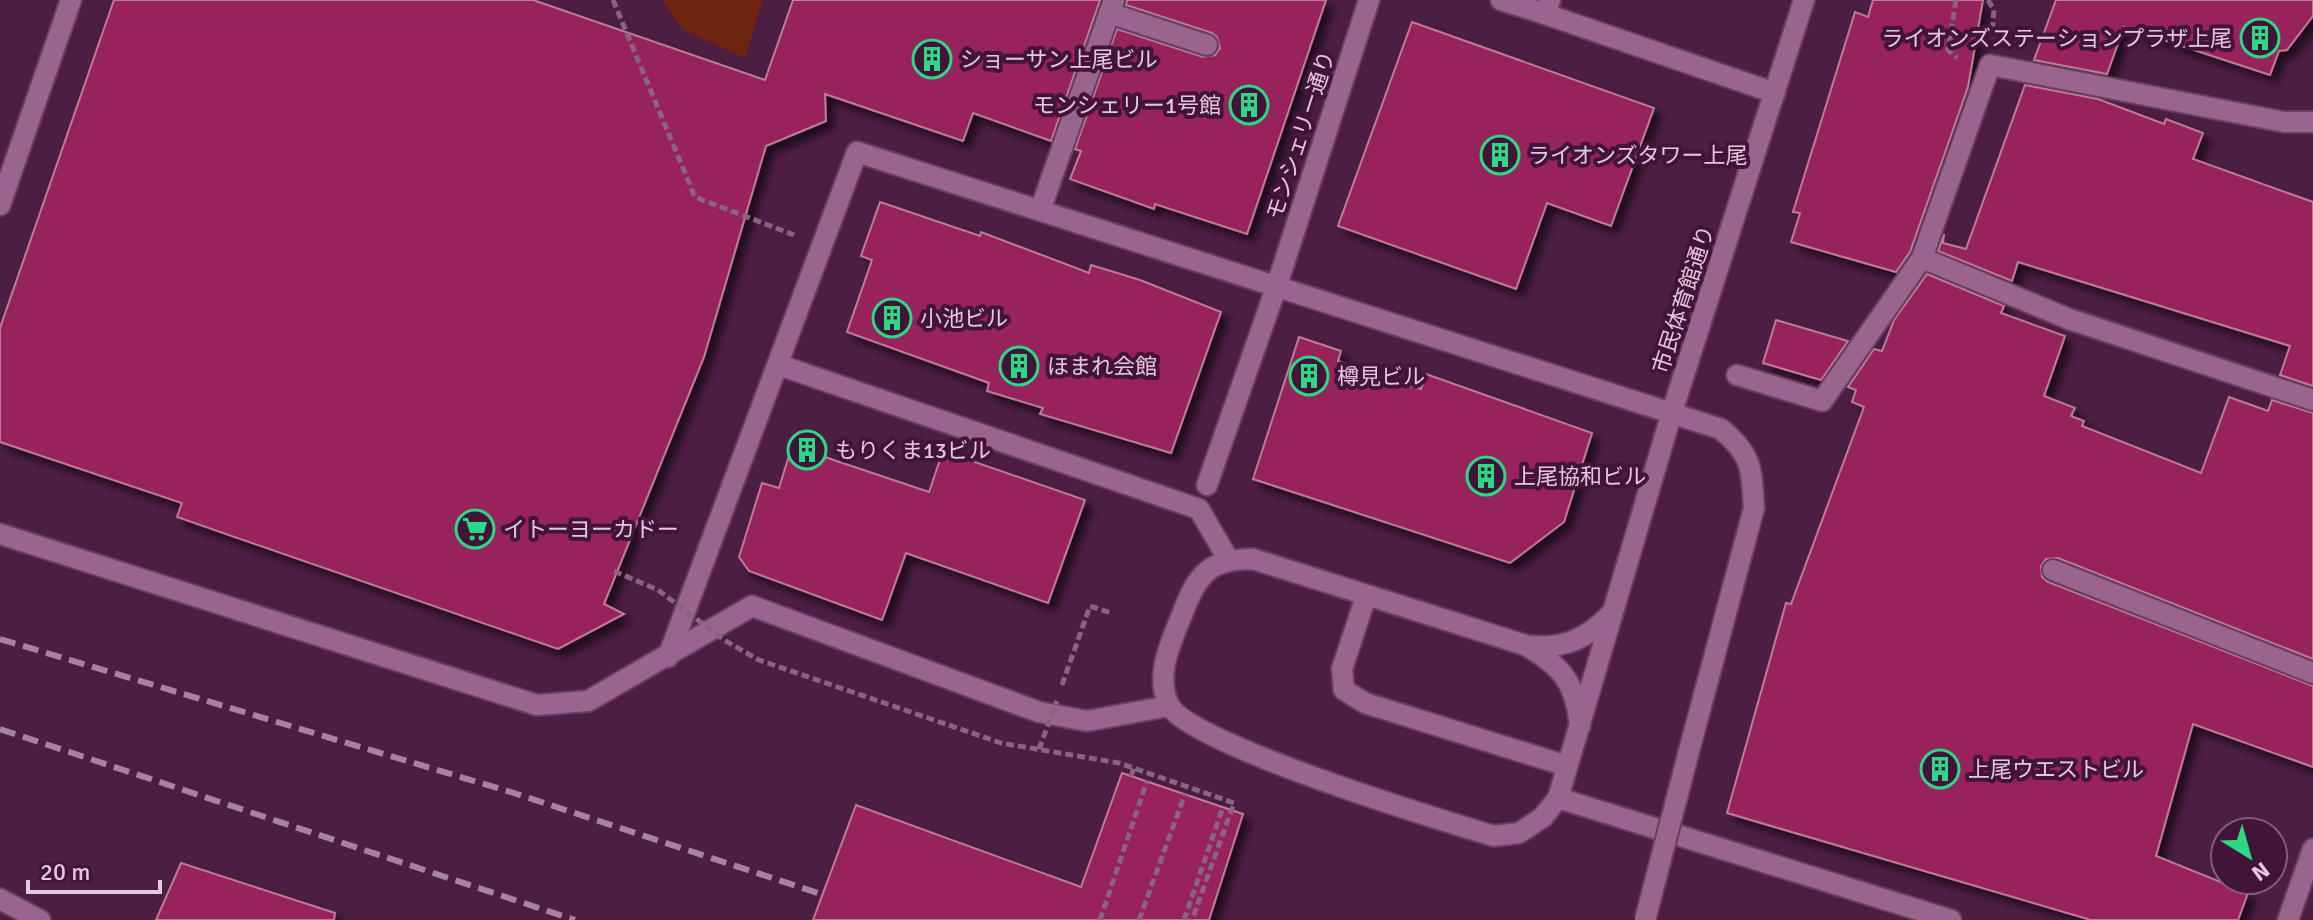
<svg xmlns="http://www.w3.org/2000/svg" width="2313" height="920" font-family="Signika,'Noto Sans JP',sans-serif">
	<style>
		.green { fill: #6d2411 }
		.building { fill: #98235c; stroke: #bd7b94; stroke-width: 2; filter: url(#shadow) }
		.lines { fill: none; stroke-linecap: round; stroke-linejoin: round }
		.minor-casing { stroke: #673f60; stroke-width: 24 }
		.path { stroke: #8a6382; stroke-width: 5; stroke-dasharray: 8 4; stroke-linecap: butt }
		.minor { stroke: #99648d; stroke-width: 20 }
		.rail { stroke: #a7839f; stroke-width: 6; stroke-dasharray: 16 8; stroke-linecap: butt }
		.minor-bridge-casing { stroke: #673f60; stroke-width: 24; stroke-linecap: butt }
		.path-bridge { stroke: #8a6382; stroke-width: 5; stroke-dasharray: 8 4; stroke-linecap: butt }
		.minor-bridge { stroke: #99648d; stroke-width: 20 }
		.labels { text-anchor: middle; stroke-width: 8; stroke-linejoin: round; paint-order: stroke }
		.poi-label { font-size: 22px; fill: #e5c8dd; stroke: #421439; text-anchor: start }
		.street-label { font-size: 22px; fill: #e5c8dd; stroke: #421439 }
	</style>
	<defs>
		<filter id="shadow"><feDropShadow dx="7" dy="7" stdDeviation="4" flood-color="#0009"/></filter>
	</defs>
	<rect width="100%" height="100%" fill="#4d1e44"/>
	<polygon class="green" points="662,0 763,0 745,58 683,30"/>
	<g class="building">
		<polygon points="114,0 533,0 765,80 793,0 1100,0 1051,141 973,113 963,141 825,94 826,121 766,146 704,357 604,604 624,614 558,649 177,517 182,503 0,442 0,328"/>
		<polygon points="1127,0 1326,0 1247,234 1155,204 1154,209 1070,179 1081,151 1075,149 1117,29 1203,57 1215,55 1220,48 1217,37 1212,33 1126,5"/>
		<polygon points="1873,0 1983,0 1968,87 1910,252 1896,272 1791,242 1800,213 1793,212 1855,12 1868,17"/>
		<polygon points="2056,0 2313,0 2313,16 2287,50 2279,51 2270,75 2124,27 2107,74 2034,60"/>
		<polygon points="1412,22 1654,108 1611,226 1547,203 1516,289 1338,226"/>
		<polygon points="2025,85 2098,99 2164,124 2166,119 2203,133 2193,159 2313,202 2313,386 2280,375 2290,346 2018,262 2012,281 1938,251 1944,234 1943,243 1966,249"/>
		<polygon points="880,202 980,236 981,232 1089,273 1091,265 1140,280 1221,312 1171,453 1040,414 1043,408 987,391 989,383 847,332 872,260 861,256"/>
		<polygon points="1927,274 2004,306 2001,313 2065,336 2044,396 2075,408 2071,416 2084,421 2082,426 2201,473 2229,397 2268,411 2272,400 2313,413 2313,659 2058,558 2046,559 2041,566 2042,577 2048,582 2313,686 2313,767 2193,724 2156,856 2248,893 2238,920 2091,920 1727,813 1786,603 1791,604 1864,407 1852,402 1856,390 1848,387 1874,349 1882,351 1894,320"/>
		<polygon points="1776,320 1848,341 1821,380 1763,363"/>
		<polygon points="1299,337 1341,351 1338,361 1421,389 1426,374 1592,433 1564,522 1510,563 1253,479"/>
		<polygon points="792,446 929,492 943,451 1085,500 1048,603 906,553 882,620 749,571 739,557 762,483 779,488"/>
		<polygon points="1122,773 1243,814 1209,920 813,920 856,805 1081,887"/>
		<polygon points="181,863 335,913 334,920 156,920"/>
	</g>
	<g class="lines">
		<g class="minor-casing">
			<g id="minor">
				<polyline points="1501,0 1545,14"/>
				<polyline points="1550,0 1545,14 1775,93"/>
				<polyline points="1109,13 1207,45"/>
				<polyline points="0,205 71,0"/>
				<polyline points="1041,208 1114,0"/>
				<polyline points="1922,258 2069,319 2313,400"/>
				<polyline points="779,365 1199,509 1228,559"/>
				<polyline points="1737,375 1822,401 1922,258 1990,65 2284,122 2313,122"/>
				<polyline points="1207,485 1277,285 1369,0"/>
				<polyline points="0,534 537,705 588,701 752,606 1039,712 1087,721 1169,706"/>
				<polyline points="2053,570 2313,673"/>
				<polyline points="1366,596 1342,669 1344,690 1365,703 1567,766"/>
				<path d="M1531,646C1565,649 1588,638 1612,613"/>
				<path d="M668,657L857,152L1721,429C1753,456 1751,467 1754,508L1689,751"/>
				<path d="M1580,726C1575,682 1563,667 1525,645L1253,559C1210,559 1198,573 1183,612C1172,640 1154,675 1169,705C1189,744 1441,820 1494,836L1519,833L1543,817L1558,798L1672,412L1804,0"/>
				<polyline points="1558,798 1951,920"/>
				<polyline points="0,899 40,920"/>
				<polyline points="2288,920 2313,849"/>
			</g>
		</g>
		<g class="path">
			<polyline points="613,0 695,197 794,235"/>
			<polyline points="1956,0 1948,50 1957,58"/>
			<polyline points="1988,0 1994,10 1992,34"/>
			<polyline points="1062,685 1090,606 1111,613"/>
			<polyline points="1131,776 1134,768"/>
			<polyline points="1100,920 1147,781"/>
			<polyline points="1139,920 1185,794"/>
			<polyline points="1184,920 1223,807"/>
		</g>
		<use href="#minor" class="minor"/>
		<g class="rail">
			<polyline points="0,639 514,793 818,893"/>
			<polyline points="0,729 575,920"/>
		</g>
		<g class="minor-bridge-casing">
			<polyline id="minor-bridge" points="1645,920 1689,751"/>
		</g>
		<g class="path-bridge">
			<polyline points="614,571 658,590 724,640 759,660 1001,743 1119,763 1234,803 1192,920"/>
			<polyline points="1039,749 1057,701"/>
		</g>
		<use href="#minor-bridge" class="minor-bridge"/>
	</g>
	<defs>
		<g id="building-ring" transform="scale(2)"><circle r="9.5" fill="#421439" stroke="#2cd884" stroke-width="1.5"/><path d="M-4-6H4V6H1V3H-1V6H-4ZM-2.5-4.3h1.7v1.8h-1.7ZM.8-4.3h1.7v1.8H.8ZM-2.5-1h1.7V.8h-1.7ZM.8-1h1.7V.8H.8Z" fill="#2cd884"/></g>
		<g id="supermarket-ring" transform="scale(2)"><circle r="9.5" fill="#421439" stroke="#2cd884" stroke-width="1.5"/><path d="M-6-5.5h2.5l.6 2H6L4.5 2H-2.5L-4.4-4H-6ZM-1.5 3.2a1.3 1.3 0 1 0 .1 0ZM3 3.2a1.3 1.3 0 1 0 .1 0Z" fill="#2cd884"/></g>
	</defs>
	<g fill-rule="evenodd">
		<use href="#building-ring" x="2260" y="38"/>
		<use href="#building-ring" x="932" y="59"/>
		<use href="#building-ring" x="1249" y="105"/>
		<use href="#building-ring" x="1500" y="155"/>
		<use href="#building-ring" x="892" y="318"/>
		<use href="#building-ring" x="1019" y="366"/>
		<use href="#building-ring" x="1309" y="376"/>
		<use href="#building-ring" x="807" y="450"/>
		<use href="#building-ring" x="1486" y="476"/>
		<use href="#supermarket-ring" x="475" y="529"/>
		<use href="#building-ring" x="1940" y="769"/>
	</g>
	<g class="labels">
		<g class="poi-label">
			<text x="2232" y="46" text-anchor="end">ライオンズステーションプラザ上尾</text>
			<text x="960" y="67">ショーサン上尾ビル</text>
			<text x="1221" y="113" text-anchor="end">モンシェリー1号館</text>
			<text x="1528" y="163">ライオンズタワー上尾</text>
			<text x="920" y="326">小池ビル</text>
			<text x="1047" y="374">ほまれ会館</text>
			<text x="1337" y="384">樽見ビル</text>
			<text x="835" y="458">もりくま13ビル</text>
			<text x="1514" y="484">上尾協和ビル</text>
			<text x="503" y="537">イトーヨーカドー</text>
			<text x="1968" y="777">上尾ウエストビル</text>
		</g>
		<g class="street-label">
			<text transform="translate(1300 135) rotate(-72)" y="8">モンシェリー通り</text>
			<text transform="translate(1683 299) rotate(-72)" y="8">市民体育館通り</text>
		</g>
	</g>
	<g transform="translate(2249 856) rotate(143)"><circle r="38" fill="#421439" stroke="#835c7b" stroke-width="2"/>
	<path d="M0-6L14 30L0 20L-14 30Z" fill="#2cd884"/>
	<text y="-12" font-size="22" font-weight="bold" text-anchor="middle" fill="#e5c8dd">N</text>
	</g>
	<path d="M28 880v12h132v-12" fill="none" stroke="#e5c8dd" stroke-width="4"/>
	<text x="40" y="880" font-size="24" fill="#e5c8dd" stroke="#421439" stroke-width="6" paint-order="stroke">20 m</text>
</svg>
